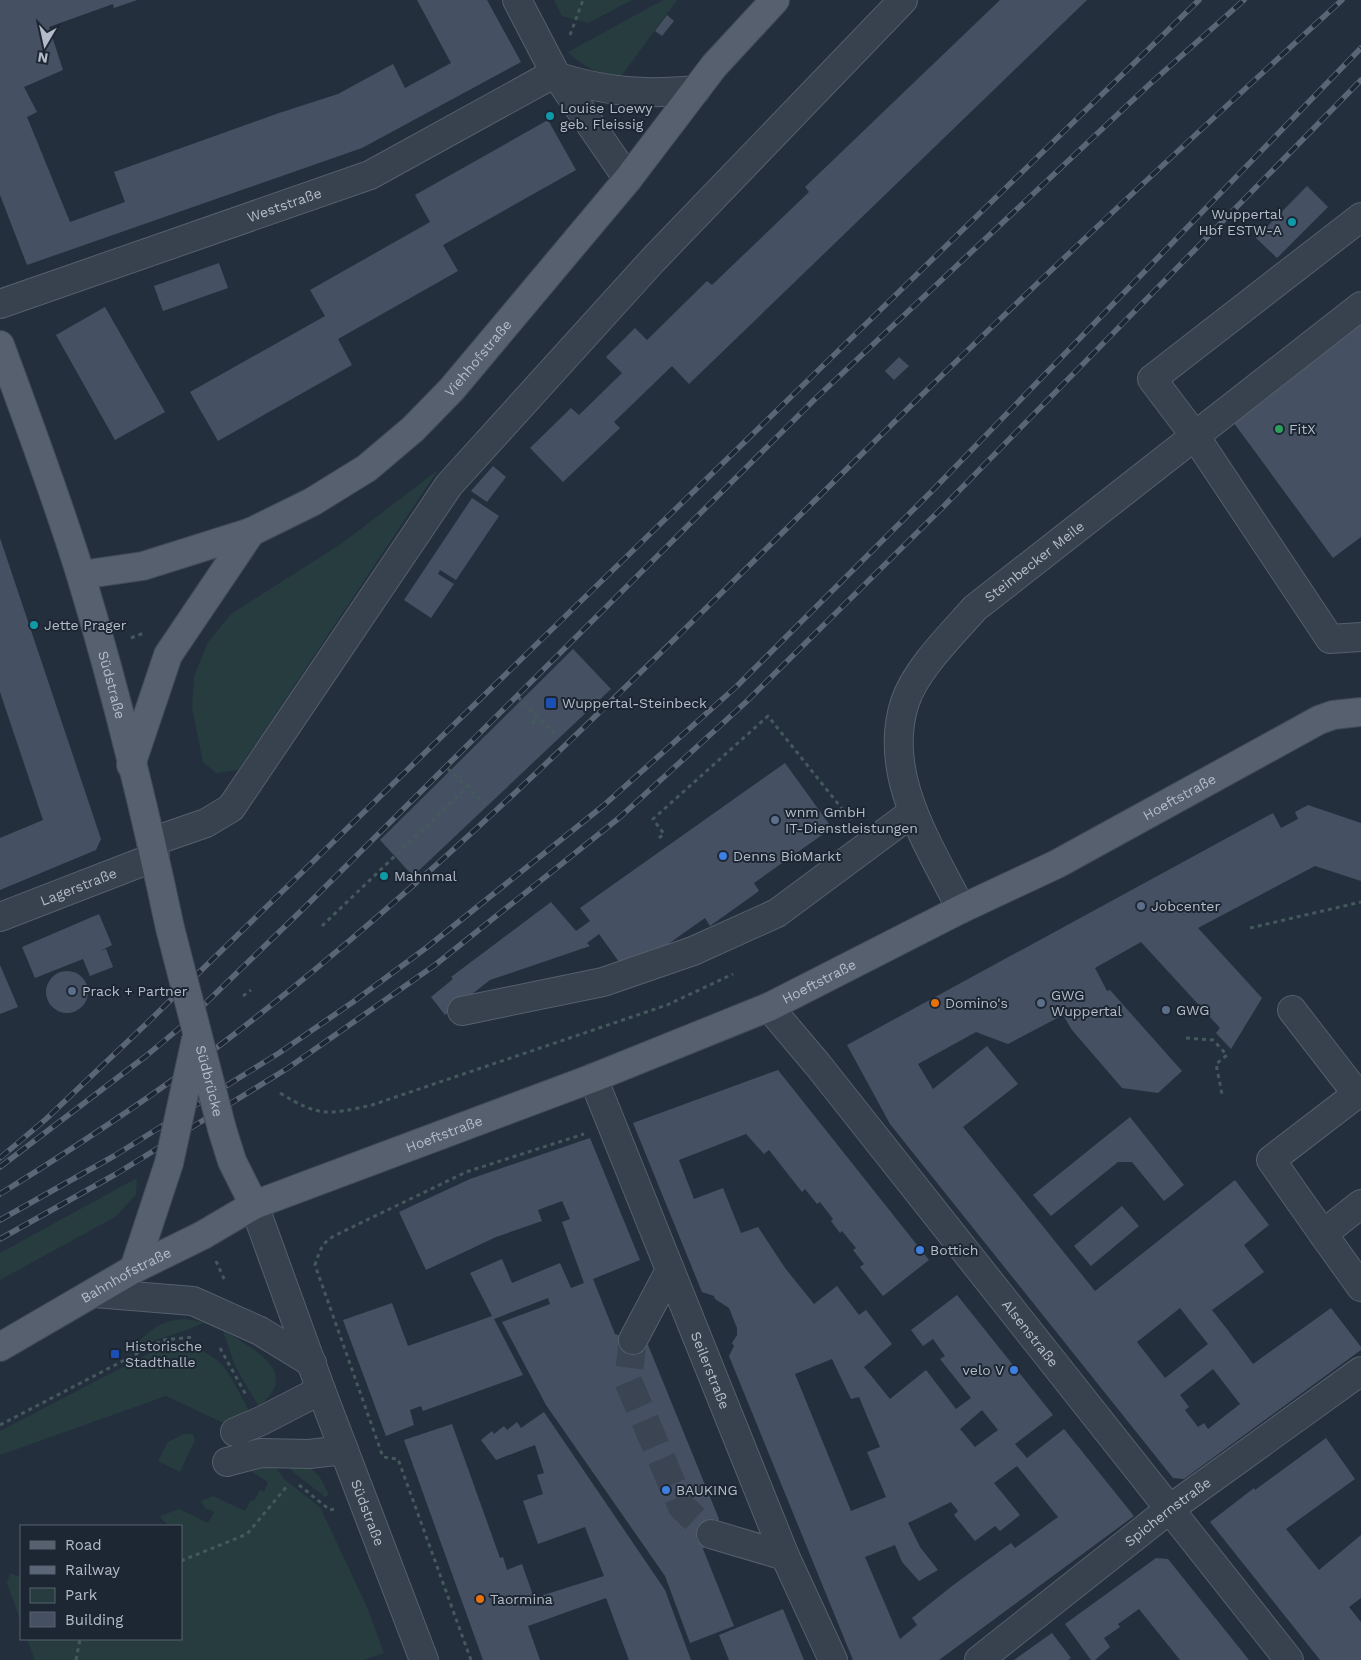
<svg xmlns="http://www.w3.org/2000/svg" width="1361" height="1660" font-family="'Work Sans',sans-serif">
	<style>
		.green { fill: #263c3f }
		.building { fill: #455162; fill-rule: evenodd }
		.lines { fill: none; stroke-linecap: round; stroke-linejoin: round }
		.minor-tunnel { stroke: #3a4453; stroke-width: 28; stroke-dasharray: 28 14; stroke-linecap: butt }
		.minor-casing { stroke: #565f6c; stroke-width: 30 }
		.major-casing { stroke: #414a57; stroke-width: 30 }
		.path { stroke: #44595c; stroke-width: 3; stroke-dasharray: 4 4; stroke-linecap: butt }
		.minor { stroke: #38414e; stroke-width: 28 }
		.major { stroke: #56606e; stroke-width: 28 }
		.rail-casing { stroke: #5a6575; stroke-width: 5.5 }
		.rail { stroke: #1d2633; stroke-width: 4; stroke-dasharray: 11; stroke-linecap: butt }
		.major-bridge-casing { stroke: #414a57; stroke-width: 30; stroke-linecap: butt }
		.major-bridge { stroke: #56606e; stroke-width: 28 }
		.culture-dot { fill: #0f9aa8; stroke: #1d2633; stroke-width: 2 }
		.leisure-dot { fill: #2e9e5b; stroke: #1d2633; stroke-width: 2 }
		.transit-dot { fill: #1a4fb4; stroke: #1d2633; stroke-width: 2 }
		.service-dot { fill: #5c6f8a; stroke: #1d2633; stroke-width: 2 }
		.shop-dot { fill: #3f7fe0; stroke: #1d2633; stroke-width: 2 }
		.food-dot { fill: #e8710a; stroke: #1d2633; stroke-width: 2 }
		.labels { text-anchor: middle; stroke-width: 4; stroke-linejoin: round; paint-order: stroke }
		.poi-label { font-size: 14px; fill: #b4bcc9; stroke: #1d2633; text-anchor: start }
		.street-label { font-size: 14px; fill: #b4bcc9; stroke: #1d2633 }
	</style>
	<rect width="100%" height="100%" fill="#242f3e"/>
	<g class="green">
		<polygon points="554,0 632,0 588,23 562,16"/>
		<path d="M663,0H677L622,75C601,76 583,67 568,52Z"/>
		<polygon points="438,470 238,770 216,773 203,762 192,708 194,676 208,642 231,614 341,544"/>
		<polygon points="137,1178 136,1195 115,1217 0,1280 0,1253"/>
		<path d="M184,1319L205,1322C183,1333 160,1337 138,1347L137,1343C154,1327 161,1321 184,1319Z"/>
		<path d="M223,1331C238,1339 279,1361 276,1381C275,1392 266,1400 259,1407L235,1366Z"/>
		<path d="M172,1345C224,1349 228,1373 251,1414L235,1422H221L166,1396L0,1455V1431L152,1352Z"/>
		<polygon points="183,1434 193,1434 195,1440 180,1472 158,1461 168,1442"/>
		<path d="M273,1463L284,1479L320,1507L367,1607L384,1653L363,1660H35L27,1639H181V1526C170,1526 165,1525 160,1516L179,1509L208,1523L214,1512L205,1508L201,1501L213,1496L245,1511L251,1500L254,1501L260,1490L264,1492L268,1482L249,1470Z"/>
		<path d="M288,1464C315,1467 318,1471 329,1495L325,1497L291,1470Z"/>
		<polygon points="10,1573 21,1577 21,1622 7,1583"/>
	</g>
	<g class="building">
		<polygon points="0,0 137,0 114,8 113,4 49,27 63,70 24,87 37,112 27,117 70,222 125,202 114,172 279,113 338,94 393,64 405,88 451,63 417,0 487,0 521,62 362,148 27,265 0,195"/>
		<polygon points="1000,0 1087,0 689,384 672,366 614,422 620,428 563,482 530,448 571,408 579,415 622,373 606,357 635,328 647,340 707,281 712,285 809,192 805,187"/>
		<polygon points="667,15 674,21 662,36 655,31"/>
		<polygon points="548,120 576,170 443,245 458,271 338,339 352,365 218,441 190,392 325,316 310,290 430,222 415,195"/>
		<polygon points="1307,186 1328,207 1277,258 1256,238"/>
		<polygon points="219,263 228,288 163,311 154,286"/>
		<polygon points="105,307 165,412 115,440 56,335"/>
		<polygon points="1361,323 1361,537 1333,558 1231,419"/>
		<polygon points="899,357 909,366 894,380 885,371"/>
		<polygon points="493,466 506,477 487,502 471,491"/>
		<polygon points="472,498 499,516 456,580 440,570 438,574 454,584 431,618 404,600"/>
		<polygon points="0,538 101,839 96,850 0,890 0,838 43,820 0,692"/>
		<polygon points="573,649 611,689 413,876 380,840"/>
		<polygon points="785,763 832,828 754,883 759,891 710,926 705,918 627,973 599,934 587,943 590,946 490,980 445,1015 431,997 453,979 451,977 551,902 576,931 590,921 580,908"/>
		<path d="M1308,805L1361,823V881L1315,866L1198,928L1262,998L1231,1049L1216,1033L1220,1028L1141,942L1095,968L1107,991L1110,990L1182,1071L1158,1093L1122,1088L1072,1030L1063,1015L1008,1044L976,1032L918,1064L933,1089L987,1046L1018,1084L963,1127L1095,1291L1235,1180L1269,1225L1244,1245L1264,1272L1212,1310L1227,1329L1253,1364L1331,1308L1361,1347V1350L1184,1479L1173,1478L890,1124L847,1045L1273,813L1281,828L1298,819L1295,812ZM1180,1308L1208,1344L1165,1378L1137,1342ZM1213,1369L1240,1404L1208,1429L1204,1423L1198,1427L1185,1410L1189,1407L1180,1395Z"/>
		<polygon points="99,914 112,945 100,951 106,949 113,967 90,976 83,959 35,978 22,947"/>
		<polygon points="0,965 18,1007 0,1014"/>
		<circle cx="67" cy="992" r="21"/>
		<path d="M778,1070L929,1260L883,1296L860,1267L864,1264L853,1250L856,1248L842,1231L840,1233L831,1221L833,1219L820,1202L817,1204L805,1189L802,1192L769,1150L764,1154L746,1134L679,1160L694,1199L723,1188L741,1233L758,1227L785,1268L814,1304L837,1286L859,1315L866,1310L892,1344L864,1367L890,1399L926,1370L956,1409L971,1398L940,1359L945,1356L933,1339L923,1346L911,1330L957,1295L1053,1415L1015,1444L1027,1458L1064,1429L1134,1516L939,1660H853L729,1356L734,1346L732,1343L737,1335V1328L729,1308L715,1299L714,1296L702,1292L633,1123ZM832,1359L851,1399L859,1397L880,1447L867,1452L886,1497L851,1511L795,1374ZM982,1410L998,1430L975,1447L960,1429ZM1017,1466L1058,1517L1015,1548L1011,1543L952,1586L912,1618L917,1625L900,1639L865,1557L895,1545L902,1562L919,1581L938,1570L920,1547L908,1523L951,1502L958,1511L954,1515L975,1541L995,1526L1000,1531L1020,1515L994,1483Z"/>
		<polygon points="1130,1117 1184,1185 1164,1201 1132,1162 1118,1162 1051,1216 1033,1195"/>
		<polygon points="590,1138 640,1260 593,1279 615,1334 648,1345 719,1519 703,1549 734,1626 690,1643 665,1576 546,1405 502,1322 550,1304 548,1298 494,1319 523,1375 423,1411 421,1406 410,1410 414,1425 386,1436 343,1320 392,1303 408,1346 492,1316 470,1273 502,1259 512,1283 560,1263 571,1288 584,1283 562,1222 570,1219 562,1201 538,1210 542,1221 496,1237 426,1270 399,1212 470,1179"/>
		<polygon points="1122,1206 1139,1226 1091,1266 1074,1246"/>
		<polygon points="544,1412 665,1590 691,1660 629,1660 606,1598 528,1626 540,1660 483,1660 404,1440 452,1424 500,1558 503,1557 507,1570 522,1564 534,1598 604,1576 585,1527 538,1544 523,1501 543,1494 537,1475 544,1473 535,1445 496,1460 481,1440 492,1431 494,1434 504,1426 507,1430 517,1422 521,1428"/>
		<polygon points="1326,1438 1355,1479 1286,1529 1319,1570 1361,1535 1361,1598 1349,1607 1361,1622 1361,1660 1320,1660 1210,1522 1254,1488 1255,1490"/>
		<polygon points="1156,1558 1168,1559 1249,1660 1180,1660 1139,1609 1118,1624 1120,1627 1104,1638 1110,1647 1095,1660 1091,1660 1065,1624"/>
		<polygon points="783,1609 804,1660 729,1660 719,1635"/>
		<polygon points="1052,1633 1071,1658 1068,1660 1014,1660"/>
	</g>
	<g class="lines">
		<polyline class="minor-tunnel" points="633,1340 628,1381 682,1507 711,1534"/>
		<g class="minor-casing">
			<g id="minor">
				<polyline points="517,0 555,73 628,179"/>
				<path d="M558,77C608,92 643,95 696,90"/>
				<polyline points="1361,217 1152,379 1195,436 1330,639 1361,637"/>
				<path id="s1" d="M0,304L370,175L555,73"/>
				<polyline points="151,842 206,823 231,808 449,485 653,260 903,0"/>
				<path id="s2" d="M961,909C930,846 881,775 905,702C916,669 952,634 975,608L1361,306"/>
				<path id="s3" d="M0,917L155,857"/>
				<path id="s4" d="M769,1007L818,1065L1289,1660"/>
				<polyline points="1292,1010 1357,1094 1271,1160 1323,1234"/>
				<polyline points="462,1011 603,982 693,951 777,913 913,812"/>
				<path id="s5" d="M593,1078L785,1556L833,1660"/>
				<polyline points="1361,1204 1323,1234 1361,1287"/>
				<path id="s6" d="M254,1205L321,1390L424,1660"/>
				<polyline points="95,1293 193,1301 260,1331 312,1363"/>
				<polyline points="633,1340 670,1270"/>
				<polyline points="235,1432 261,1421 321,1390"/>
				<polyline points="227,1462 261,1453 309,1454 344,1450"/>
				<polyline points="711,1534 785,1556"/>
				<path id="s7" d="M979,1660L1171,1508L1361,1371"/>
			</g>
		</g>
		<g class="major-casing">
			<g id="major">
				<path id="s8" d="M0,345C28,421 57,498 81,576C116,692 145,810 170,928"/>
				<path id="s9" d="M81,575L143,566L251,532L312,502L367,468L413,429L452,389L628,179L714,66L775,0"/>
				<polyline points="131,765 168,655 251,532"/>
				<polyline points="222,1129 232,1161 254,1205"/>
				<polyline points="134,1269 169,1163"/>
				<path id="s10" d="M0,1347L134,1269L203,1235L254,1205L593,1078L769,1007L961,909L1057,864L1319,720L1333,715L1361,712"/>
			</g>
		</g>
		<g class="path">
			<polyline points="570,35 583,0"/>
			<polyline points="131,638 146,632"/>
			<polyline points="518,697 557,737"/>
			<polyline points="532,724 538,718"/>
			<polyline points="448,769 486,805"/>
			<polyline points="659,838 664,834 653,819 768,716 851,820"/>
			<polyline points="322,926 472,782"/>
			<polyline points="1250,928 1361,902"/>
			<polyline points="243,996 251,990"/>
			<polyline points="1186,1038 1213,1040 1227,1055 1216,1064 1222,1094"/>
			<path d="M280,1093C319,1117 328,1115 372,1105L667,1005L733,974"/>
			<polyline points="216,1261 225,1281"/>
			<polyline points="220,1348 246,1395"/>
			<polyline points="0,1425 163,1340 195,1337"/>
			<polyline points="299,1485 330,1510 334,1509"/>
			<polyline points="181,1561 247,1534 288,1485"/>
			<polyline points="76,1660 80,1639"/>
			<path d="M471,1660L398,1459L383,1457L315,1265C320,1250 322,1242 336,1235L466,1172L584,1134"/>
		</g>
		<use href="#minor" class="minor"/>
		<use href="#major" class="major"/>
		<g class="rail-casing">
			<g id="rail">
				<polyline points="0,1158 46,1119 144,1026 1199,0"/>
				<polyline points="0,1167 146,1056 182,1026 304,908 814,400 1151,83 1244,0"/>
				<path d="M0,1194C79,1145 158,1093 232,1036C461,859 663,650 869,447C1023,294 1182,146 1342,0"/>
				<polyline points="0,1220 114,1156 279,1053 353,1002 426,948 603,806 737,686 931,492 1361,48"/>
				<polyline points="0,1239 116,1174 288,1068 435,965 619,818 746,702 943,507 1361,80"/>
			</g>
		</g>
		<use href="#rail" class="rail"/>
		<g class="major-bridge-casing">
			<g id="major-bridge">
				<path id="s11" d="M170,928L222,1129"/>
				<polyline points="169,1163 196,1039"/>
			</g>
		</g>
		<use href="#major-bridge" class="major-bridge"/>
	</g>
	<g class="culture-dot">
		<circle cx="550" cy="116" r="5"/>
		<circle cx="1292" cy="222" r="5"/>
		<circle cx="34" cy="625" r="5"/>
		<circle cx="384" cy="876" r="5"/>
	</g>
	<circle class="leisure-dot" cx="1279" cy="429" r="5"/>
	<g class="transit-dot">
		<rect x="545" y="697" width="12" height="12" rx="2.5"/>
		<rect x="110" y="1349" width="10" height="10" rx="2.5"/>
	</g>
	<g class="service-dot">
		<circle cx="775" cy="820" r="5"/>
		<circle cx="1141" cy="906" r="5"/>
		<circle cx="72" cy="991" r="5"/>
		<circle cx="1041" cy="1003" r="5"/>
		<circle cx="1166" cy="1010" r="5"/>
	</g>
	<g class="shop-dot">
		<circle cx="723" cy="856" r="5"/>
		<circle cx="920" cy="1250" r="5"/>
		<circle cx="1014" cy="1370" r="5"/>
		<circle cx="666" cy="1490" r="5"/>
	</g>
	<g class="food-dot">
		<circle cx="935" cy="1003" r="5"/>
		<circle cx="480" cy="1599" r="5"/>
	</g>
	<g class="labels">
		<g class="poi-label">
			<text x="560" y="113">Louise Loewy<tspan x="560" dy="16">geb. Fleissig</tspan></text>
			<text x="1282" y="219" text-anchor="end">Wuppertal<tspan x="1282" dy="16">Hbf ESTW-A</tspan></text>
			<text x="1289" y="434">FitX</text>
			<text x="44" y="630">Jette Prager</text>
			<text x="562" y="708">Wuppertal-Steinbeck</text>
			<text x="785" y="817">wnm GmbH<tspan x="785" dy="16">IT-Dienstleistungen</tspan></text>
			<text x="733" y="861">Denns BioMarkt</text>
			<text x="394" y="881">Mahnmal</text>
			<text x="1151" y="911">Jobcenter</text>
			<text x="82" y="996">Prack + Partner</text>
			<text x="1051" y="1000">GWG<tspan x="1051" dy="16">Wuppertal</tspan></text>
			<text x="945" y="1008">Domino's</text>
			<text x="1176" y="1015">GWG</text>
			<text x="930" y="1255">Bottich</text>
			<text x="125" y="1351">Historische<tspan x="125" dy="16">Stadthalle</tspan></text>
			<text x="1004" y="1375" text-anchor="end">velo V</text>
			<text x="676" y="1495">BAUKING</text>
			<text x="490" y="1604">Taormina</text>
		</g>
		<g class="street-label">
			<text dy="5" stroke="none"><textPath href="#s1" startOffset="301">Weststraße</textPath></text>
			<text dy="5" stroke="none"><textPath href="#s9" startOffset="465">Viehhofstraße</textPath></text>
			<text dy="5" stroke="none"><textPath href="#s2" startOffset="414">Steinbecker Meile</textPath></text>
			<text dy="5" stroke="none"><textPath href="#s8" startOffset="358">Südstraße</textPath></text>
			<text dy="5" stroke="none"><textPath href="#s10" startOffset="1304">Hoeftstraße</textPath></text>
			<text dy="5" stroke="none"><textPath href="#s3" startOffset="84">Lagerstraße</textPath></text>
			<text dy="5" stroke="none"><textPath href="#s10" startOffset="899">Hoeftstraße</textPath></text>
			<text dy="5" stroke="none"><textPath href="#s11" startOffset="158">Südbrücke</textPath></text>
			<text dy="5" stroke="none"><textPath href="#s10" startOffset="494">Hoeftstraße</textPath></text>
			<text dy="5" stroke="none"><textPath href="#s10" startOffset="145">Bahnhofstraße</textPath></text>
			<text dy="5" stroke="none"><textPath href="#s4" startOffset="418">Alsenstraße</textPath></text>
			<text dy="5" stroke="none"><textPath href="#s5" startOffset="315">Seilerstraße</textPath></text>
			<text dy="5" stroke="none"><textPath href="#s6" startOffset="328">Südstraße</textPath></text>
			<text dy="5" stroke="none"><textPath href="#s7" startOffset="240">Spichernstraße</textPath></text>
		</g>
	</g>
	<rect x="20" y="1525" width="162" height="115" fill="#1d2633" stroke="#59626f"/>
	<rect x="30" y="1541" width="25" height="8" fill="#56606e" stroke="#59626f"/>
	<text x="65" y="1550" font-size="15" fill="#b4bcc9">Road</text>
	<rect x="30" y="1566" width="25" height="8" fill="#5a6575" stroke="#59626f"/>
	<text x="65" y="1575" font-size="15" fill="#b4bcc9">Railway</text>
	<rect x="30" y="1588" width="25" height="15" fill="#263c3f" stroke="#59626f"/>
	<text x="65" y="1600" font-size="15" fill="#b4bcc9">Park</text>
	<rect x="30" y="1612" width="25" height="15" fill="#455162" stroke="#59626f"/>
	<text x="65" y="1625" font-size="15" fill="#b4bcc9">Building</text>
	<g transform="translate(45 45) rotate(189)" stroke="#1d2633" stroke-width="4" paint-order="stroke">
	<path d="M0-4L9 19L0 12L-9 19Z" fill="#b4bcc9"/>
	<text y="-8" font-size="14" font-weight="bold" text-anchor="middle" fill="#b4bcc9">N</text>
	</g>
</svg>
